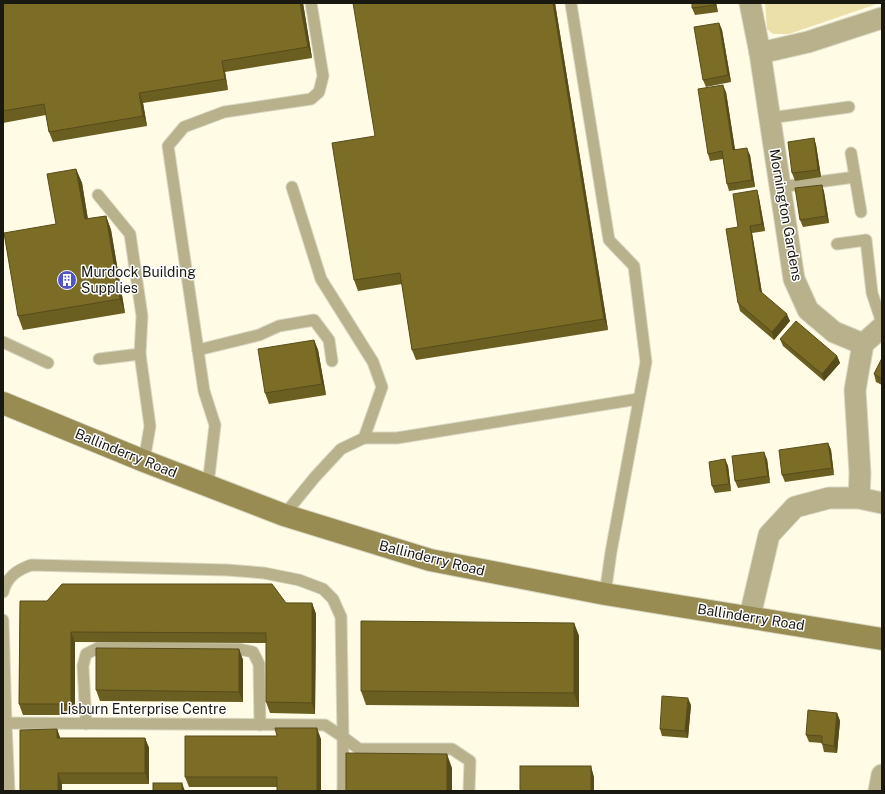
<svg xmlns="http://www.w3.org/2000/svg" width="885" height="794" font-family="'Public Sans',sans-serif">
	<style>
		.green { fill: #ebe0a9 }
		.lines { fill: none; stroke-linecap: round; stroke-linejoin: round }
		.service-casing { stroke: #dad7c3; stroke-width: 13 }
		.minor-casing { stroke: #dad7c3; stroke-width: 23 }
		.secondary-casing { stroke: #dad7c3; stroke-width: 24 }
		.service { stroke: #b8b18b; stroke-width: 11 }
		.minor { stroke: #b8b18b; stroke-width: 21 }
		.secondary { stroke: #988c53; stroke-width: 22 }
		.wall { fill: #6a5e21 }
		.shaded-wall { fill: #564c1b }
		.building { fill: #7b6d26; stroke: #564c1b }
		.labels { text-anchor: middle; stroke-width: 3; stroke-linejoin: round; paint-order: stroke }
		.street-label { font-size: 14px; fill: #1a1911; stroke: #fff }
		.poi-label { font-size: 14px; fill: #1a1911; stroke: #fff; text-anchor: start }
	</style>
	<rect width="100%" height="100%" fill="#fffbe5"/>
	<polygon class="green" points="765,3 880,3 789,34 773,34 767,29"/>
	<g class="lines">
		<g class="service-casing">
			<g id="service">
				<polyline points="571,4 609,240 634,266 646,362 611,552 605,594"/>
				<polyline points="770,118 849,107"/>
				<polyline points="851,153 861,212"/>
				<polyline points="780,187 855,177"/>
				<polyline points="98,195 130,234 142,316 140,354 150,426 144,461"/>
				<polyline points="837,244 866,240 872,293 882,323"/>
				<polyline points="3,342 48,363"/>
				<polyline points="198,350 259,335 279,326 314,320 329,340 332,361"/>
				<polyline points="99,359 140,354"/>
				<polyline points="364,438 397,438 638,399"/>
				<polyline points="208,485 215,425 204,391 168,146 184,127 224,112 311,99 319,92 323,76 311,3"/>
				<polyline points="284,515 315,477 341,449 364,438 382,387 373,362 321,279 292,187"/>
				<path d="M3,592C7,577 17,570 31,565L227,570L264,573L299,580L323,589L333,599L341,617L343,737L359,749H452L470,761L469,791"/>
				<polyline points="3,620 6,723"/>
				<polyline points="86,724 83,666 86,654 98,648 239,649 253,652 259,664 260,725"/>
				<polyline points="9,791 6,723 325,725 343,737 343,791"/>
			</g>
		</g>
		<g class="minor-casing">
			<g id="minor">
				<polyline points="750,3 760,53 794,279 808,310 834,332 863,344"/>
				<polyline points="760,53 808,42 882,18"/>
				<polyline points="859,498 860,473 855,390 863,344 882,327"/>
				<polyline points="750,616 769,535 795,507 829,498 859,498 882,503"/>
				<polyline points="879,791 882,775"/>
			</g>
		</g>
		<g class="secondary-casing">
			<polyline id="secondary" points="3,403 144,461 284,515 430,560 605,594 882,639"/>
		</g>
		<use href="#service" class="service"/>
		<use href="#minor" class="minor"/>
		<use href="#secondary" class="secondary"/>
	</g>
	<g class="wall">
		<polygon points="3,3 303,3 312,58 225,72 228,90 143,103 147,126 53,142 49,132 46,115 3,123"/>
		<polygon points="555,3 608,330 416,360 412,350 402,284 358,291 354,280 375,136"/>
		<polygon points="692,3 716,3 718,12 695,15 692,8"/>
		<polygon points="719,23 722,30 731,82 706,87 703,80"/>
		<polygon points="726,92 735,149 750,155 755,187 729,191 727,184 723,159 710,161 708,154"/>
		<polygon points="814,138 816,145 821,177 795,181 792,173"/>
		<polygon points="76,169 82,183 88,219 106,216 111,230 125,313 23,330 18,316 56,224"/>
		<polygon points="822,185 824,192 829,223 803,227 800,220"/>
		<polygon points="757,190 759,198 765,231 752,233 762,293 790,321 774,340 740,311 738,303 738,227"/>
		<polygon points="780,339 837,356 840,363 824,381 783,346"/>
		<polygon points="314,340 318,350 326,395 269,404 265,393"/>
		<polygon points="882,358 882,385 876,382 874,374"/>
		<polygon points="828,443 831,450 834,475 785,482 782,475"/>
		<polygon points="725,459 728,466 731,491 715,493 712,486"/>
		<polygon points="767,459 770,483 738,488 735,481"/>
		<polygon points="20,601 312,603 316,614 315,714 270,713 266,702 266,643 75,642 75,715 23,715 19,704"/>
		<polygon points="574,623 579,636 579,707 366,705 361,691"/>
		<polygon points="239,649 243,660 243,702 100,701 96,690"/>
		<polygon points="691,705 688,738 662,736 660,729"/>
		<polygon points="837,713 840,721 837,753 824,752 822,743 809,742 806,735"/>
		<polygon points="57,729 60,738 145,738 149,748 149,784 62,784 20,791"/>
		<polygon points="321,739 277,787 189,787 185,777"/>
	</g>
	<g class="shaded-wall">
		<polygon points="300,3 303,3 312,58 308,47"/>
		<polygon points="553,3 555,3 608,330 604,319"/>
		<polygon points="715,3 716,3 718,12 715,5"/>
		<polygon points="719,23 722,30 731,82 728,75"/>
		<polygon points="222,61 225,72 228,90 225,79"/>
		<polygon points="723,85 726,92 736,157 733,150"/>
		<polygon points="139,93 143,103 147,126 143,116"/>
		<polygon points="814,138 816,145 821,177 818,170"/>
		<polygon points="747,148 750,155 755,187 752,180"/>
		<polygon points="76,169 82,183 90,233 85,219"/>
		<polygon points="822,185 824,192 829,223 826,216"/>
		<polygon points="757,190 759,198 765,231 762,224"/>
		<polygon points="106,216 111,230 125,313 120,299"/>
		<polygon points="750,226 752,233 763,299 760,291"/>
		<polygon points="787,314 790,321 774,340 772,332"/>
		<polygon points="314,340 318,350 326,395 322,384"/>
		<polygon points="837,356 840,363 824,381 822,374"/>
		<polygon points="828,443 831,450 834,475 832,468"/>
		<polygon points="764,452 767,459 770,483 768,476"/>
		<polygon points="725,459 728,466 731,491 729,484"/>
		<polygon points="312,603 316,614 315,714 312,703"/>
		<polygon points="574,623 579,636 579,707 574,693"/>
		<polygon points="71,632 75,642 75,715 71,704"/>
		<polygon points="239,649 243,660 243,702 239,692"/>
		<polygon points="688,698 691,705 688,738 685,731"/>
		<polygon points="837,713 840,721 837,753 834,746"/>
		<polygon points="317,728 321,739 321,791 317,791"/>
		<polygon points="57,729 61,740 57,738"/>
		<polygon points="145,738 149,748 149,784 145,773"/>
		<polygon points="447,754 452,768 452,791 447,791"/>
		<polygon points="591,766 594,777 594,791 591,791"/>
		<polygon points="58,773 62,784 62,791 58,791"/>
		<polygon points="182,783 185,791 182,791"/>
	</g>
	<g class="building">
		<polygon points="3,3 300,3 308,47 222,61 225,79 139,93 143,116 49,132 44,104 3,111"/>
		<polygon points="353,3 553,3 604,319 412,350 400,273 354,280 332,143 375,136"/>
		<polygon points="692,3 715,3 715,5 692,8"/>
		<polygon points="719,23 728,75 703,80 694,27"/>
		<polygon points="723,85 733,150 747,148 752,180 727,184 722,151 708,154 698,89"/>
		<polygon points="814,138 818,170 792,173 788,142"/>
		<polygon points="76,169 85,219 106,216 120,299 18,316 4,233 56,224 47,174"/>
		<polygon points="822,185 826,216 800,220 795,188"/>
		<polygon points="757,190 762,224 750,226 760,291 787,314 772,332 738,303 726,229 738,227 733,194"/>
		<polygon points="796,321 837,356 822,374 780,339"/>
		<polygon points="314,340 322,384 265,393 258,349"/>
		<polygon points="882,358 882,379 874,374"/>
		<polygon points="828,443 832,468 782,475 779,450"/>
		<polygon points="764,452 768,476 735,481 732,456"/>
		<polygon points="725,459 729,484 712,486 709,462"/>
		<polygon points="62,584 272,584 286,603 312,603 312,703 266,702 266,633 71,632 71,704 19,704 20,601 47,601"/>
		<polygon points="361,621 574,623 574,693 361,691"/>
		<polygon points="96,648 239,649 239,692 96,690"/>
		<polygon points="662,696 688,698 685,731 660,729"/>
		<polygon points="808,710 837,713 834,746 822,744 822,736 806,735"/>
		<polygon points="275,728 317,728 317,791 277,791 277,777 185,777 185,736 277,736"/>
		<polygon points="57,729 57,738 145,738 145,773 58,773 58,791 20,791 20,730"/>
		<polygon points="346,753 447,754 447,791 346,791"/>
		<rect x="520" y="766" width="71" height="25"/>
		<rect x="153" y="783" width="29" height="8"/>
	</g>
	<defs>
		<g id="building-disc" transform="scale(1)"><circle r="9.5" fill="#5252c9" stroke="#fff"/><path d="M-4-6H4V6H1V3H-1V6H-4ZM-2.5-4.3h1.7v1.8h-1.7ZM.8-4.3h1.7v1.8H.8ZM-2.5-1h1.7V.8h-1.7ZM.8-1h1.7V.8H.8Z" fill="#fff"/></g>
	</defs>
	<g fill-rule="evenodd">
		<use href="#building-disc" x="67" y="280"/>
	</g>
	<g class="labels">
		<g class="street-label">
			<text transform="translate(786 215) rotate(80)" y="5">Mornington Gardens</text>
			<text transform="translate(126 453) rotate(22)" y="5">Ballinderry Road</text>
			<text transform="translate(432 558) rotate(14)" y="5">Ballinderry Road</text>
			<text transform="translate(751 617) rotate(9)" y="5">Ballinderry Road</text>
			<text x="143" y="714">Lisburn Enterprise Centre</text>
		</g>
		<g class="poi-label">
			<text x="81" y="277">Murdock Building<tspan x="81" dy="16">Supplies</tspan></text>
		</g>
	</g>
	<rect width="885" height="794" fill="none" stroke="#1a1911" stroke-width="8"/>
</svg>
